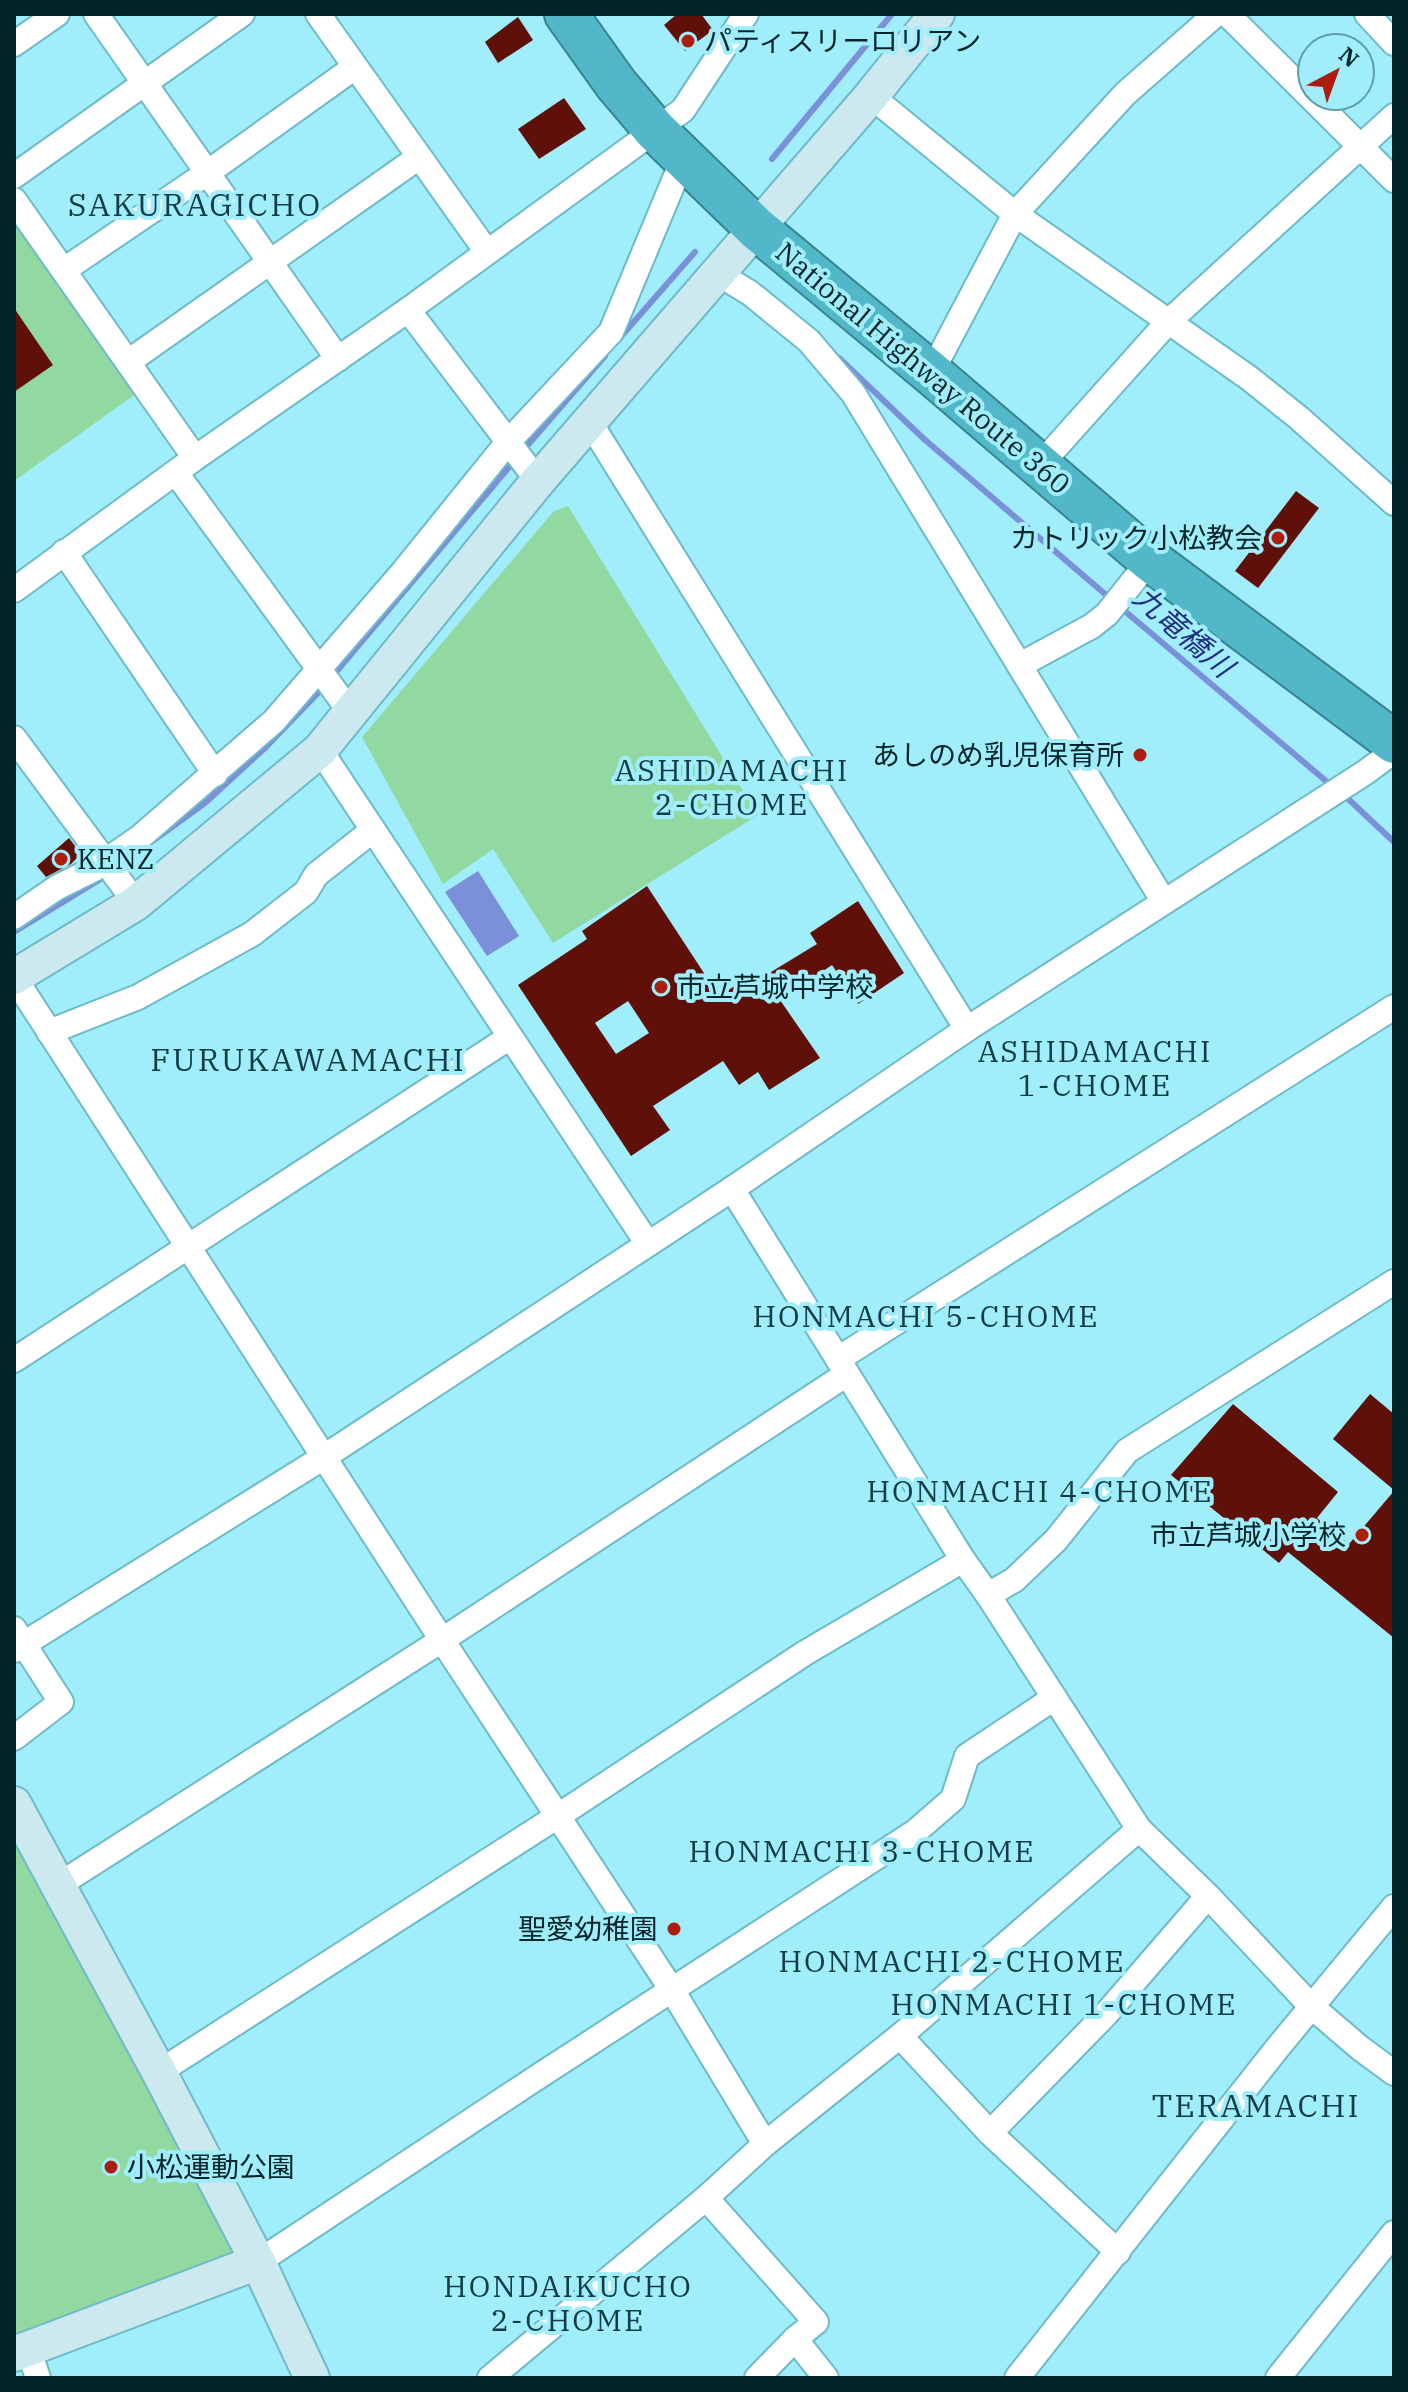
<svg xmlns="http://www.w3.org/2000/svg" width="1408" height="2392" font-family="'IBM Plex Serif','Noto Sans JP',serif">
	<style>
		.green { fill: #92d8a1 }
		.water { fill: #7a90d9 }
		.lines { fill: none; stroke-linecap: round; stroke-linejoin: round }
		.stream { stroke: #7a90d9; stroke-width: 6 }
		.building { fill: #5f1008; fill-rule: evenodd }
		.street-casing { stroke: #6ebac8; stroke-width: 28 }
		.secondary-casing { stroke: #6ebac8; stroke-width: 38 }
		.highway-casing { stroke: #368491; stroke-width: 46 }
		.street { stroke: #fff; stroke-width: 24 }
		.secondary { stroke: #cbe9ef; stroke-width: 34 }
		.highway { stroke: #51b7c9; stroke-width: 42 }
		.poi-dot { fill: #ad1d0e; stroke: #a0edfb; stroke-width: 3 }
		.labels { text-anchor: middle; stroke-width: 8; stroke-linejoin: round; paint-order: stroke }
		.poi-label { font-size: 28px; fill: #032429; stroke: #a0edfb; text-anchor: start }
		.street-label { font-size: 28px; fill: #032429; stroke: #a0edfb }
		.water-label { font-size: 30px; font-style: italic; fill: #222f84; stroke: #a0edfb }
		.neighbourhood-label { font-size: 30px; letter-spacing: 2px; fill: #133d44; stroke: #a0edfb }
		.quarter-label { font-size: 32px; letter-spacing: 2px; fill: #133d44; stroke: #a0edfb }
	</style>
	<rect width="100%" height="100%" fill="#a0edfb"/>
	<g class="green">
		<polygon points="14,220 137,393 14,481"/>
		<polygon points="568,506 758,815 553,943 493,849 443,884 362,737 554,511"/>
		<polygon points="14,1804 258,2262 14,2354"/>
	</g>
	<polygon class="water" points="478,871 519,936 487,956 445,892"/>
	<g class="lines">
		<g class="stream">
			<polyline points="772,159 892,14"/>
			<polyline points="617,341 695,252"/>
			<polyline points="839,358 924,439 1112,600"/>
			<polyline points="526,447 605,356"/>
			<polyline points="1120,607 1332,786"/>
			<polyline points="336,672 510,466"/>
			<polyline points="1344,795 1394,842"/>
			<polyline points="154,840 205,803 266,747 320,691"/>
			<polyline points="14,932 104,877"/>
		</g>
	</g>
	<g class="building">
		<polygon points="677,14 701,14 713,30 685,51 664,25"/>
		<polygon points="518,17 533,40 498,63 485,42"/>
		<polygon points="564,98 586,129 539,159 518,129"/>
		<polygon points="14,308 53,365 14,392"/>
		<polygon points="1296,491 1319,508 1258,588 1235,571"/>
		<polygon points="69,838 81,854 71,864 46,877 37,866"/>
		<path d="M647,886L719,996L744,980L748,986L817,944L810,933L858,901L904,973L858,1004L832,965L780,1000L820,1058L769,1090L758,1072L739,1085L723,1061L653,1106L670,1130L631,1156L518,985L587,939L582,931ZM628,1001L649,1033L616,1054L595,1023Z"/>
		<polygon points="1370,1394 1394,1414 1394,1490 1333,1439"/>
		<polygon points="1233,1404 1338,1492 1317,1518 1349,1544 1394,1491 1394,1638 1288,1552 1279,1563 1171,1475"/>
	</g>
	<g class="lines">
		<g class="street-casing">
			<g id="street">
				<polyline points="96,14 338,359"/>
				<polyline points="318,14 487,252"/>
				<polyline points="1227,14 1394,180"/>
				<polyline points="1367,14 1394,43"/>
				<polyline points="14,44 57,14"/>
				<polyline points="871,96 1015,214 1249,378 1299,418 1394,503"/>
				<polyline points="14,176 242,14"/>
				<polyline points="14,200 195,458"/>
				<polyline points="64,270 207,173 355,67"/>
				<polyline points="717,273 750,293 809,341 853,393 1164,902"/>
				<polyline points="408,310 538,481"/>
				<polyline points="128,362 419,157"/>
				<polyline points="931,373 1015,214 1125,94 1216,14"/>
				<polyline points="589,421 967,1029"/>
				<polyline points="1040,465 1168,322 1394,116"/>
				<polyline points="176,473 351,713"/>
				<polyline points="64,552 215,774"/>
				<polyline points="14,590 195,458 408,310 683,110 746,14"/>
				<polyline points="1020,665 1092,626 1107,614 1150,560"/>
				<polyline points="14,738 136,903"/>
				<polyline points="320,750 648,1244"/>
				<polyline points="14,917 56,888 94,869 139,838 274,721 403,572 508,442 611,332 684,157"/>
				<polyline points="14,977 442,1640 672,1990 765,2144"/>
				<polyline points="49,1032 138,997 252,934 306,892 316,875 373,830"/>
				<polyline points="732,1189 963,1560 988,1595 1139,1829 1208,1896 1311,2006 1360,2048 1394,2073"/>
				<polyline points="838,1359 1394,1007"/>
				<polyline points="14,1360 510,1037"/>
				<polyline points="988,1595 1014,1580 1056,1540 1127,1451 1394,1282"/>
				<polyline points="14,1629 61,1702 14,1738"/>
				<polyline points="14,1650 324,1457 732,1189 967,1029 1366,772 1394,751"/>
				<polyline points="57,1886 442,1640 847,1374"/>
				<polyline points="900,2036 990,2133 1118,2252"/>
				<polyline points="159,2072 558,1816 805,1653 963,1560"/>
				<polyline points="990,2133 1106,2014 1208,1896"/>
				<polyline points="706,2198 816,2322 795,2339 757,2378"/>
				<polyline points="258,2262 533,2080 915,1832 953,1799 967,1756 1054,1698"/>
				<polyline points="795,2339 826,2378"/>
				<polyline points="28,2348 38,2378"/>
				<polyline points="490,2378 706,2198 765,2144 900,2036 1139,1829"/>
				<polyline points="1017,2378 1279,2046 1394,1907"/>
				<polyline points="1278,2378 1394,2233"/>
			</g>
		</g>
		<g class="secondary-casing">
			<g id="secondary">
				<polyline points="14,977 136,903 320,750 538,481 871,96 937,14"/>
				<polyline points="14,1804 159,2072 258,2262 312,2378"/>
				<polyline points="14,2354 258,2262"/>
			</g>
		</g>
		<g class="highway-casing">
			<polyline id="highway" points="566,14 616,84 655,130 756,228 931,373 1150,560 1394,742"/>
		</g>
		<use href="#street" class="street"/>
		<use href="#secondary" class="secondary"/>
		<use href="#highway" class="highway"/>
	</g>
	<g class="poi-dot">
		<circle cx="688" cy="41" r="8"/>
		<circle cx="1278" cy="538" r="8"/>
		<circle cx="1140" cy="755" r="8"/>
		<circle cx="61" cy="859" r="8"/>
		<circle cx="661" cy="987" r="8"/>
		<circle cx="1362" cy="1535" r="8"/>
		<circle cx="674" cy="1929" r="8"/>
		<circle cx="111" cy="2167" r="8"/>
	</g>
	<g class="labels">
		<g class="poi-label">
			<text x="704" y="51">パティスリーロリアン</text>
			<text x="1262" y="548" text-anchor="end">カトリック小松教会</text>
			<text x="1124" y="765" text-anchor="end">あしのめ乳児保育所</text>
			<text x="77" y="869">KENZ</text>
			<text x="677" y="997">市立芦城中学校</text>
			<text x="1346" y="1545" text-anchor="end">市立芦城小学校</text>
			<text x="658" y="1939" text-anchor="end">聖愛幼稚園</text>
			<text x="127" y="2177">小松運動公園</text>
		</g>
		<g class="street-label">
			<text transform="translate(923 368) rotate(40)" y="10">National Highway Route 360</text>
		</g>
		<g class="water-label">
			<text transform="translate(1183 632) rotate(41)" y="10">九竜橋川</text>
		</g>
		<g class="neighbourhood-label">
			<text x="732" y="781">ASHIDAMACHI<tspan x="732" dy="34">2-CHOME</tspan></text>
			<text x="1095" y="1062">ASHIDAMACHI<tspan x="1095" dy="34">1-CHOME</tspan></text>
			<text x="926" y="1327">HONMACHI 5-CHOME</text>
			<text x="1040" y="1502">HONMACHI 4-CHOME</text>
			<text x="862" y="1862">HONMACHI 3-CHOME</text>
			<text x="952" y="1972">HONMACHI 2-CHOME</text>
			<text x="1064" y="2015">HONMACHI 1-CHOME</text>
			<text x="568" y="2297">HONDAIKUCHO<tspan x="568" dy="34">2-CHOME</tspan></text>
		</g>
		<g class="quarter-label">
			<text x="195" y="216">SAKURAGICHO</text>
			<text x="308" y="1071">FURUKAWAMACHI</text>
			<text x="1256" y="2117">TERAMACHI</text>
		</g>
	</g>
	<rect width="1408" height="2392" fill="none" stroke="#032429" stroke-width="32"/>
	<g transform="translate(1336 72) rotate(41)"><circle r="38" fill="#a0edfb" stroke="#619da7" stroke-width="2"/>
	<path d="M0-6L14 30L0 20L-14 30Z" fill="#ad1d0e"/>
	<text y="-12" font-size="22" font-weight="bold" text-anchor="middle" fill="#032429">N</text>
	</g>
</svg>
